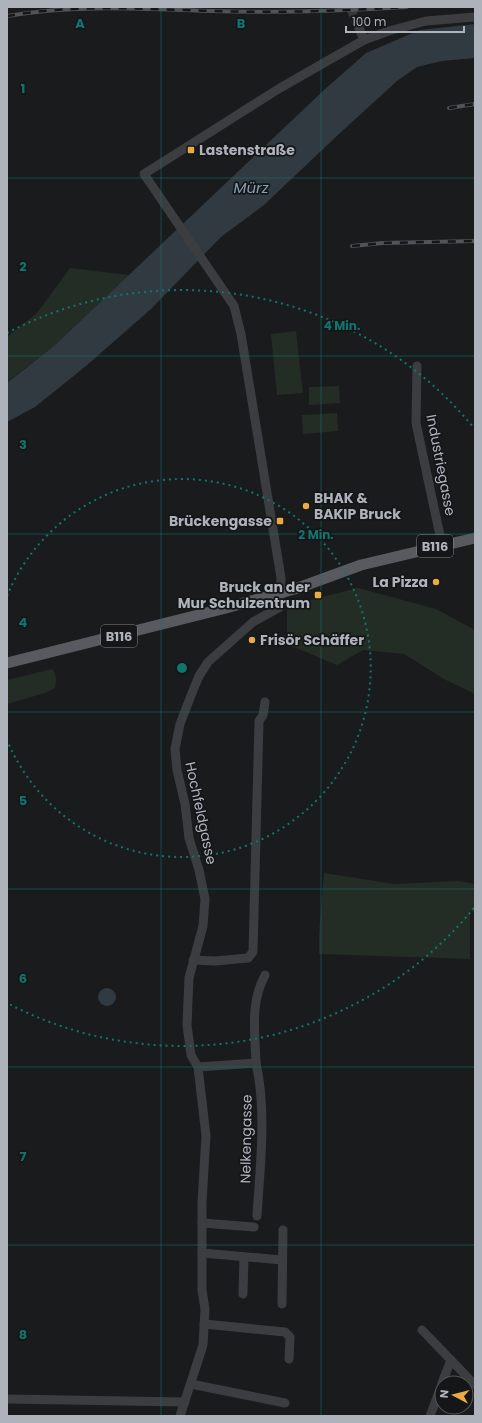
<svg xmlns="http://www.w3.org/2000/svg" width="482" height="1423" font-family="Poppins,sans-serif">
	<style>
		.green { fill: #242d25 }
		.water { fill: #313a40 }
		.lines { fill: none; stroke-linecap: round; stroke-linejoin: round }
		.minor-tunnel { stroke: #38393d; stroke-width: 9; stroke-dasharray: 9 4.5; stroke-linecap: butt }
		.minor { stroke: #3c3d41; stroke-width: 9 }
		.major { stroke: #585a60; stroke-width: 11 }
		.rail-casing { stroke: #515358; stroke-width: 4 }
		.rail { stroke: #151618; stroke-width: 2.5; stroke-dasharray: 8; stroke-linecap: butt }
		.grid { fill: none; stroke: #0f766e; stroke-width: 1; stroke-opacity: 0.55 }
		.ring { fill: none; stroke: #0f766e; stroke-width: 2; stroke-dasharray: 2 4 }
		.poi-dot { fill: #eaab45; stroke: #151618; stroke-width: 1.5 }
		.labels { text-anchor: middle; stroke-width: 3.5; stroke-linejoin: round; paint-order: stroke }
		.shield { fill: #151618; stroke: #80848a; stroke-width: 1 }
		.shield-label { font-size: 13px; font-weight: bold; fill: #aeb3bb }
		.poi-label { font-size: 14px; font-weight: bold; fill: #aeb3bb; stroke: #151618; text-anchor: start }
		.street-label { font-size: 14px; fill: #aeb3bb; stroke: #151618 }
		.water-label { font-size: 15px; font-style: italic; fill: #87a1b4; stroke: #151618 }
		.grid-label { font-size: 13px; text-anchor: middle; font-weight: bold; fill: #0f766e; stroke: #151618; stroke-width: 3.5; stroke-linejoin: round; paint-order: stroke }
		.centre { fill: #0f766e; stroke: #151618; stroke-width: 2 }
		.ring-label { font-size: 12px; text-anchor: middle; font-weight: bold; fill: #0f766e; stroke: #151618; stroke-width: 3.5; stroke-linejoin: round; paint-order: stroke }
	</style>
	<rect width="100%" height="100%" fill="#1a1b1d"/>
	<g class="green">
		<polygon points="70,268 129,275 55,345 7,382 7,337 37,313"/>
		<polygon points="296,331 303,393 277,395 271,334"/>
		<polygon points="339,386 340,403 309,405 309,387"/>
		<polygon points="337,413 338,431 303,434 302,415"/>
		<polygon points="358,588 436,609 475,630 475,694 444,679 404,654 363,650 337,665 287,644 287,606"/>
		<path d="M52,669C57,674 56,682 55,688L45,693L7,704V680Z"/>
		<polygon points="324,873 394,884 459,881 475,884 475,912 470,911 470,959 319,954 319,933"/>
	</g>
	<g class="water">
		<polygon points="475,24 475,58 442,61 417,67 397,81 340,133 264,205 221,237 151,309 86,366 35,407 7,422 7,383 55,345 324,90 366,53 420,30"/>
		<circle cx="107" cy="997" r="9"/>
	</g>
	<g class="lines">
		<polyline class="minor-tunnel" points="350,7 359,28"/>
		<g class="minor">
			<polyline points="359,28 364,40"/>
			<polyline points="417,366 416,423 442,545"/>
			<polyline points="193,960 215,961 248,958 253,952 259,721 263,715 265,702"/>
			<path d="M256,1063C267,1112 260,1166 257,1216"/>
			<path d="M198,1067L256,1063C255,1032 250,1003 265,975"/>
			<polyline points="202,1223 254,1227"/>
			<polyline points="202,1253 282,1260"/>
			<polyline points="243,1294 244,1257"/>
			<polyline points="282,1304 283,1230"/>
			<polyline points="204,1324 285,1332 290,1337 289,1359"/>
			<polyline points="422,1330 475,1385"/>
			<polyline points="442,1383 451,1360"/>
			<polyline points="191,1384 285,1403"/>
			<polyline points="7,1399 185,1402"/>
			<polyline points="180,1416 203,1345 205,1309 202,1290 202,1202 206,1136 198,1067 191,1055 187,1025 189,978 203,926 205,899 199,870 189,838 185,804 177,770 175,749 180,724 192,693 199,676 208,662 253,622 280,607 281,578 241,334 234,306 144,174 280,88 364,40 389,31 426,21 475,17"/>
			<polyline points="430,1416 442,1384"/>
		</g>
		<polyline class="major" points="7,663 226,608 298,588 361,565 475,538"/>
		<g class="rail-casing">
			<g id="rail">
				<path d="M7,16C75,4 144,9 213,11C278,13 342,11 407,7"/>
				<polyline points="449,108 475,104"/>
				<polyline points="352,246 383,243 475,241"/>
			</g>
		</g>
		<use href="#rail" class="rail"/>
	</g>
	<path class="grid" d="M161,7V1416M321,7V1416M7,178H475M7,356H475M7,534H475M7,712H475M7,889H475M7,1067H475M7,1245H475"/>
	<g class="ring">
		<path d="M7 596A189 189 0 1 1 7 740"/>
		<path d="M474 908A378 378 0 0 1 7 1003M7 333A378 378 0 0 1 474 428"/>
	</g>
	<g class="poi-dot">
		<rect x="187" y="146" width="8" height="8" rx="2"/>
		<circle cx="306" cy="506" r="4"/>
		<rect x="276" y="517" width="8" height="8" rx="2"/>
		<circle cx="436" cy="582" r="4"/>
		<rect x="314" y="591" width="8" height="8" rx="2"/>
		<circle cx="252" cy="640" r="4"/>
	</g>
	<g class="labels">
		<g class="shield">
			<rect x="417" y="535" width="36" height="22" rx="3"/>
			<rect x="101" y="625" width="36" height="22" rx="3"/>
		</g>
		<g class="shield-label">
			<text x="435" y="551">B116</text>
			<text x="119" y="641">B116</text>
		</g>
		<g class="poi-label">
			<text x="199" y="155">Lastenstraße</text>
			<text x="314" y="503">BHAK &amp;<tspan x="314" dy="16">BAKIP Bruck</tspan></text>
			<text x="272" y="526" text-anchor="end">Brückengasse</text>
			<text x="428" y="587" text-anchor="end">La Pizza</text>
			<text x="310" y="592" text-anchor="end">Bruck an der<tspan x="310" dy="16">Mur Schulzentrum</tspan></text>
			<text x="260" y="645">Frisör Schäffer</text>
		</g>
		<g class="street-label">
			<text transform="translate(441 465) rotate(79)" y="5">Industriegasse</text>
			<text transform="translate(201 813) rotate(78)" y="5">Hochfeldgasse</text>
			<text transform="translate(246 1139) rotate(-89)" y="5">Nelkengasse</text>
		</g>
		<g class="water-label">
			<text x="251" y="193">Mürz</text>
		</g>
	</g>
	<g class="grid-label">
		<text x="80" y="28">A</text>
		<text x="241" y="28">B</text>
		<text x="23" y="93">1</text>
		<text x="23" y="271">2</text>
		<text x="23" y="449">3</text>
		<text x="23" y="627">4</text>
		<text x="23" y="805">5</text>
		<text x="23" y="983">6</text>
		<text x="23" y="1161">7</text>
		<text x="23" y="1339">8</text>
	</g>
	<circle cx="182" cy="668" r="6" class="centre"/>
	<g class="ring-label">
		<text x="342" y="330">4 Min.</text>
		<text x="316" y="539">2 Min.</text>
	</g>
	<rect width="482" height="1423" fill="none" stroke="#aeb3bb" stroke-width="16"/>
	<g transform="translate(454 1395) rotate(277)"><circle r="19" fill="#151618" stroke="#525559"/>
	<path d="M0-3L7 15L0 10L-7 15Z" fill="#eaab45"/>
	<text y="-6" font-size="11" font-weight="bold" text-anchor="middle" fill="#aeb3bb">N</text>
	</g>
	<path d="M346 26v6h118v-6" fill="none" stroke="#aeb3bb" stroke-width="2"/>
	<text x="352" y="26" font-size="12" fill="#aeb3bb" stroke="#151618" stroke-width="3" paint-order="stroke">100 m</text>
</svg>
